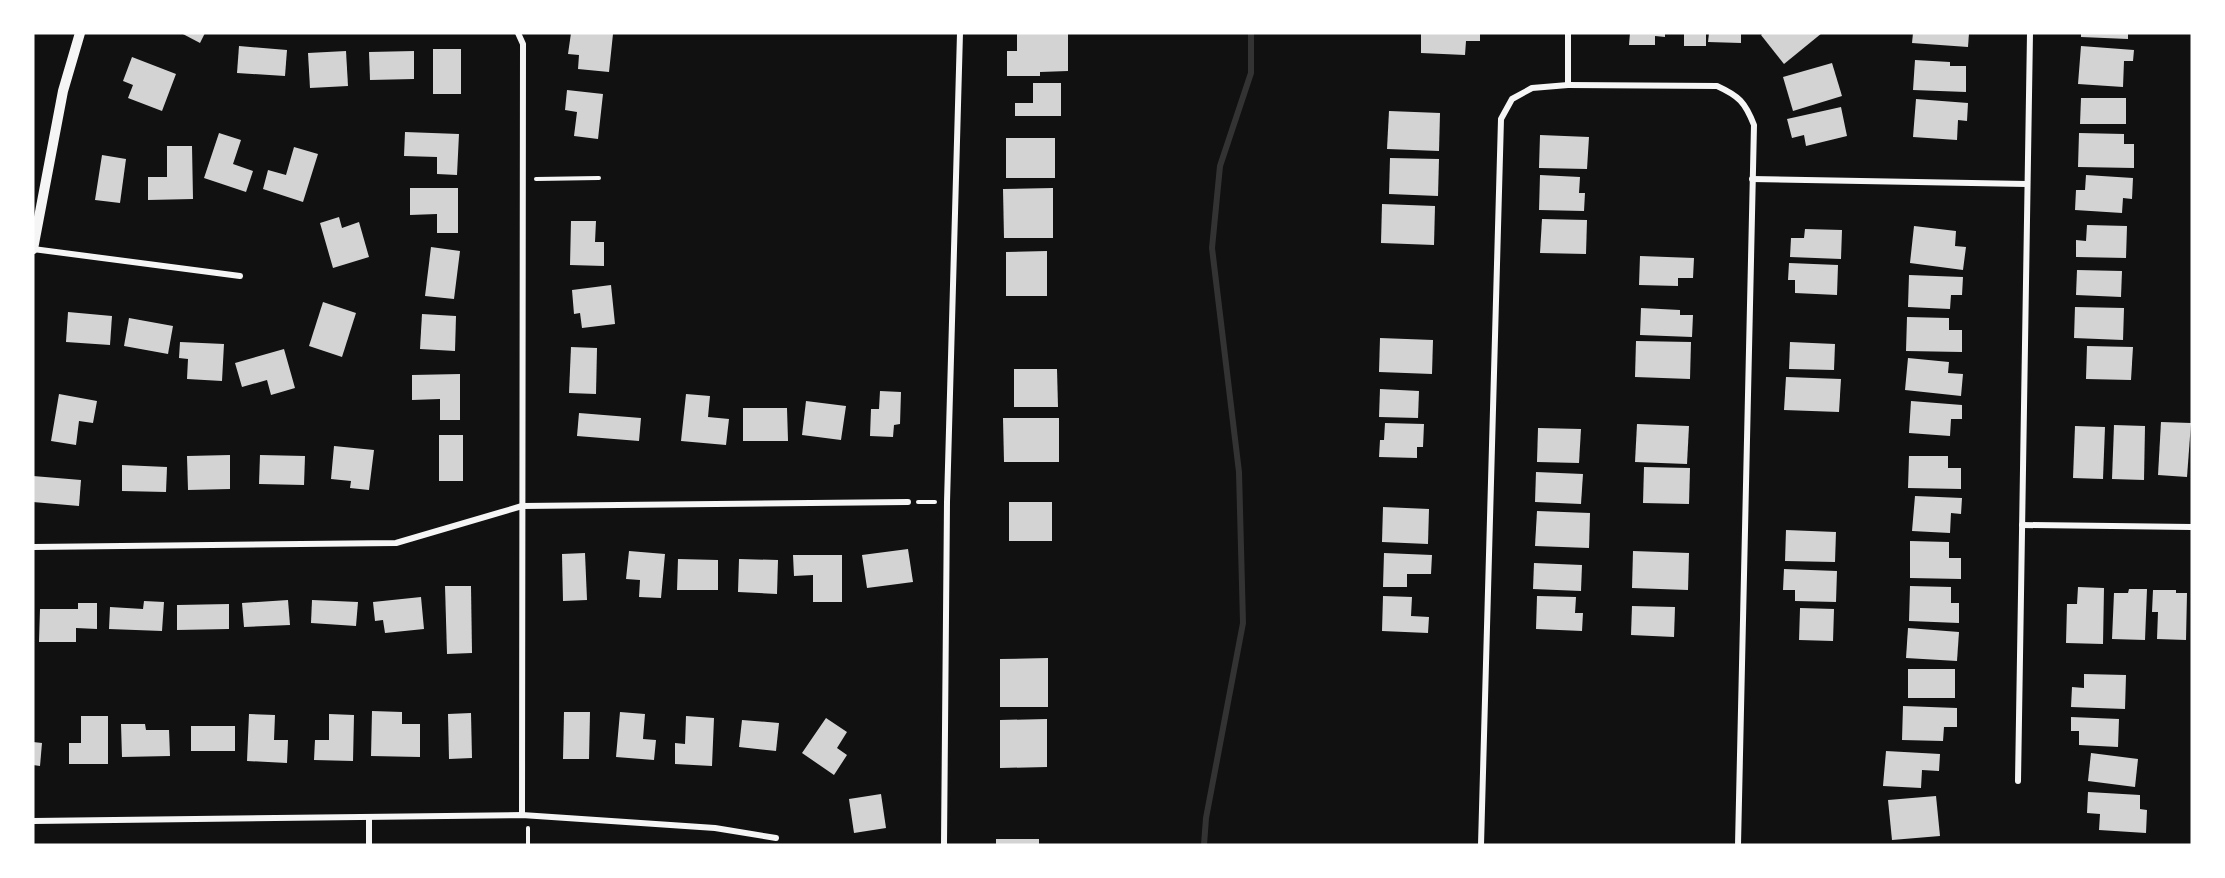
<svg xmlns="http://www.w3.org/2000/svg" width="2225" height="878" font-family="'Space Grotesk',sans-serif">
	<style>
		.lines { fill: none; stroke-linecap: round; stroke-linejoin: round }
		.stream { stroke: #333; stroke-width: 6 }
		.building { fill: #d3d3d3 }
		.path { stroke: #f5f5f5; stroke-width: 4 }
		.minor { stroke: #f5f5f5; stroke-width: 6 }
		.tertiary { stroke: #f5f5f5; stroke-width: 10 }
	</style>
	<rect width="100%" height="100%" fill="#111"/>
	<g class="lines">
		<polyline class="stream" points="1204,845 1206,818 1243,623 1239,472 1212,248 1220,166 1251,73 1251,33"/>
	</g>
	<g class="building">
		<polygon points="181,33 205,33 200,43"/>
		<polygon points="571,33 613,34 609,72 578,69 579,55 568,54"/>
		<polygon points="1017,33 1068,33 1068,71 1040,72 1040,76 1007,76 1007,51 1017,51"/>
		<polygon points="1421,33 1480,33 1480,41 1466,41 1465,55 1421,53"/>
		<polygon points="1630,33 1665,33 1665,37 1655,36 1655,45 1629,45"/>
		<rect x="1684" y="33" width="22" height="13"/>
		<polygon points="1709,33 1741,33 1741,43 1708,42"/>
		<polygon points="1763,33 1822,33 1784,64 1761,35"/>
		<polygon points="1913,33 1969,33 1968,47 1912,43"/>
		<polygon points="2081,33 2128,33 2128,39 2081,37"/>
		<polygon points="239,46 287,50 285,76 237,73"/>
		<polygon points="2081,46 2134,50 2133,61 2124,61 2123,87 2078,84"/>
		<rect x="433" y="49" width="28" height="45"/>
		<polygon points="346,51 348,86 310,88 308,53"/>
		<polygon points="414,51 414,79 370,80 369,52"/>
		<polygon points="132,57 176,74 162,111 128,98 133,85 123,81"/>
		<polygon points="1915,60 1950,62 1950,66 1966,66 1966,92 1913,90"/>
		<polygon points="1832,63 1842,96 1793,111 1783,77"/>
		<polygon points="1033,83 1061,83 1061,116 1015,116 1015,103 1033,103"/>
		<polygon points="567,90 603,94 598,139 574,136 577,112 565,110"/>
		<polygon points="2081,98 2126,98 2126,124 2080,124"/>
		<polygon points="1916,99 1968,103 1967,121 1958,120 1957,140 1913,137"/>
		<polygon points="1841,107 1847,136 1806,146 1804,135 1792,138 1787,119"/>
		<polygon points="1389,111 1440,113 1439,151 1387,149"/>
		<polygon points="405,132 459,134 457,175 437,174 437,157 404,156"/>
		<polygon points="219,133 241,140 233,164 253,171 246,192 204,178"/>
		<polygon points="2079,133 2124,134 2124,144 2134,144 2134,168 2078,167"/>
		<polygon points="1540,135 1589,137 1587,169 1539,168"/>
		<rect x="1006" y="138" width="49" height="40"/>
		<polygon points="167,146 192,146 193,199 148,200 148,177 167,177"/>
		<polygon points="294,147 318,154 303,202 263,189 268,170 286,175"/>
		<polygon points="102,155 126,159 120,203 95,200"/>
		<polygon points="1390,158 1439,159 1438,196 1389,194"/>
		<polygon points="1540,175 1580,177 1579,193 1585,193 1584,211 1539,210"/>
		<polygon points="2086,175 2133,178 2132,199 2123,198 2122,213 2075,210 2076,190 2085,190"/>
		<polygon points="410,188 458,188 458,233 437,233 437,214 410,215"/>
		<polygon points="1053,188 1053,238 1004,238 1003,189"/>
		<polygon points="1382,204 1435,206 1434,245 1381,243"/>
		<polygon points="339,217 342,228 359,222 369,257 333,268 320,223"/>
		<polygon points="1542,219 1587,220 1586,254 1540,253"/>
		<polygon points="571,221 596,221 595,242 604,242 604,266 570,265"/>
		<polygon points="2087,225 2127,226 2126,258 2076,257 2076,240 2086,241"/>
		<polygon points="1914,226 1956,231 1955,246 1966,247 1963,270 1910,263"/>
		<polygon points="1805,229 1842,230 1841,259 1790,257 1791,238 1804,238"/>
		<polygon points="431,247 460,251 454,299 425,296"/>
		<polygon points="1047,251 1047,296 1006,296 1006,252"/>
		<polygon points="1640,256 1694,258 1693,278 1678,278 1678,286 1639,285"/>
		<polygon points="1789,263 1838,265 1837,295 1795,293 1795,280 1788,280"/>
		<polygon points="2077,270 2122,271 2121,297 2076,295"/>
		<polygon points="1909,275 1963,277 1962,295 1951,295 1950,309 1908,307"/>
		<polygon points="611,285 615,324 582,328 580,313 574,314 572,290"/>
		<polygon points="323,302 356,313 342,357 309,346"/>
		<polygon points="2075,307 2124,308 2123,340 2074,338"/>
		<polygon points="1641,308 1680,310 1680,315 1693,315 1692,337 1640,335"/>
		<polygon points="68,312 112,316 110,345 66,342"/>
		<polygon points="422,314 456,316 455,351 420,349"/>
		<polygon points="1907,317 1949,318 1949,330 1962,330 1962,352 1906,351"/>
		<polygon points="129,318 173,326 168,354 124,346"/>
		<polygon points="1380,338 1433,340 1432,374 1379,372"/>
		<polygon points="1636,341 1691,342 1690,379 1635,377"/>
		<polygon points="180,342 224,344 222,381 187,379 188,359 179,358"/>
		<polygon points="1790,342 1835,344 1834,370 1789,369"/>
		<polygon points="2087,346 2133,347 2131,380 2086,379"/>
		<polygon points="571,347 597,348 596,394 569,393"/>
		<polygon points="284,349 295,388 271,395 267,380 242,387 235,363"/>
		<polygon points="1908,358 1949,362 1948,373 1963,374 1961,396 1905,390"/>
		<polygon points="1014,369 1057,369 1058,407 1014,407"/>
		<polygon points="460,374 460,420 440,420 440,399 412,400 412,375"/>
		<polygon points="1786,377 1841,379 1839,412 1784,410"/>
		<polygon points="1380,389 1419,391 1418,418 1379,417"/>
		<polygon points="880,391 901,392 900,424 894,425 893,437 870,436 871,409 879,409"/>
		<polygon points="59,394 97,401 93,423 79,421 76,445 51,441"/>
		<polygon points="686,394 710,396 708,417 729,419 726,445 681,441"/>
		<polygon points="806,401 846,406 841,440 802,435"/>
		<polygon points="1911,401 1962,405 1962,419 1951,419 1950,436 1909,433"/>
		<polygon points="743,408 787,408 788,441 743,441"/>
		<polygon points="579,413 641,418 639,441 577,436"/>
		<polygon points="1003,418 1059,418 1059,462 1004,462"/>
		<polygon points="2161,422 2191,423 2187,477 2158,475"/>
		<polygon points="1385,423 1424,424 1423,447 1417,447 1417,458 1379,457 1380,440 1384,440"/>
		<polygon points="1637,424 1689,426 1687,464 1635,462"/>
		<polygon points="2114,425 2145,426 2144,480 2112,479"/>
		<polygon points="2075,426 2105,427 2103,479 2073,478"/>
		<polygon points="1538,428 1581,429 1579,463 1537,462"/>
		<rect x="439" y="435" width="24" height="46"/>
		<polygon points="334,446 374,450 369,490 350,488 351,481 331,479"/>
		<polygon points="230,455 230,489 188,490 187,456"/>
		<polygon points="260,455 305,456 304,485 259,484"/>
		<polygon points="1909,456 1948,456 1948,468 1961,468 1961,489 1908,488"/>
		<polygon points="122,465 167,467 166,492 122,491"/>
		<polygon points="1644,467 1690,468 1689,504 1643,503"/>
		<polygon points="1536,472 1583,474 1581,504 1535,502"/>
		<polygon points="33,476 81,480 79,506 33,502"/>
		<polygon points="1915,496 1962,498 1961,514 1951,513 1950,533 1912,531"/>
		<rect x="1009" y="502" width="43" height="39"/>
		<polygon points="1383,507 1429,509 1428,544 1382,542"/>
		<polygon points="1537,511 1590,513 1589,548 1535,546"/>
		<polygon points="1786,530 1836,532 1835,562 1785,561"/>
		<polygon points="1910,541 1949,542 1949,558 1961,558 1961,579 1910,578"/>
		<polygon points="908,549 913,582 867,588 862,555"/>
		<polygon points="629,551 665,554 661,598 639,597 640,580 626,579"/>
		<polygon points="1633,551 1689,553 1688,590 1632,588"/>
		<polygon points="585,553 587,600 563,601 562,554"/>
		<polygon points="1384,553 1432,555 1431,574 1407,574 1407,587 1383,587"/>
		<polygon points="793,555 842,555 842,602 813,602 813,575 794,576"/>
		<polygon points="678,559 718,560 718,590 677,590"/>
		<polygon points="739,559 778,560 777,594 738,592"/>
		<polygon points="1534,563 1582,565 1581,591 1533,589"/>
		<polygon points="1784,569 1837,571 1836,602 1795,601 1795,590 1783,590"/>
		<polygon points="445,586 471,586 472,653 447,654"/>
		<polygon points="1910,586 1951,587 1951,603 1959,603 1959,623 1909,621"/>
		<polygon points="2078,587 2104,588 2103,644 2066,643 2067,604 2077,604"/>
		<polygon points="2129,589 2147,589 2145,640 2112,639 2114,593 2128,593"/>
		<polygon points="2153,590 2176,590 2176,593 2187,593 2186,640 2157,639 2158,612 2152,612"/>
		<polygon points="1383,596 1412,597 1411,616 1429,617 1428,633 1382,631"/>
		<polygon points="1537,596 1576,597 1575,613 1583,613 1582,631 1536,629"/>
		<polygon points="421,597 424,629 385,633 383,620 375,621 373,602"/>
		<polygon points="288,600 290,625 244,627 242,603"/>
		<polygon points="312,600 358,602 356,626 311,623"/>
		<polygon points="144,601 164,602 162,631 109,629 110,607 143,609"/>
		<polygon points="78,603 97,603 97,629 76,628 76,642 39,642 40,609 78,609"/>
		<polygon points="229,604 229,629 177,630 177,605"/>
		<polygon points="1632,606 1675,607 1674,637 1631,635"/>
		<polygon points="1800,608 1834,609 1833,641 1799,640"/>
		<polygon points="1908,628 1959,632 1957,661 1906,658"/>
		<polygon points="1048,658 1048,707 1000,707 1000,659"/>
		<rect x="1908" y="669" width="47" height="29"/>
		<polygon points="2084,674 2126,675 2125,709 2071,707 2072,687 2084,688"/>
		<polygon points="1903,706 1957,708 1957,727 1944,727 1943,741 1902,740"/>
		<polygon points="372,711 402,712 402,724 420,724 420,757 371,756"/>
		<polygon points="564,712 590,712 589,759 563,759"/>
		<polygon points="620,712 645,714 643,739 656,740 654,760 616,757"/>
		<polygon points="471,713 472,758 449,759 448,714"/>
		<polygon points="249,714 275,715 274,740 288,740 287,763 247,761"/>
		<polygon points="329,714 354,715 353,761 314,760 315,740 329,740"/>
		<polygon points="81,716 108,716 108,764 69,764 69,743 81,743"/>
		<polygon points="686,716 714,718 712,766 675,764 675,743 685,744"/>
		<polygon points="2071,717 2119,719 2118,747 2079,745 2079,731 2071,731"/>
		<polygon points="826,718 847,732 837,748 847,755 834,775 802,753"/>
		<polygon points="1047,719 1047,767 1000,768 1000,720"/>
		<polygon points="742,720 779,723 776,751 739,747"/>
		<polygon points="121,724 145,724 146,730 169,730 170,756 122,757"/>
		<rect x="191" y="726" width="44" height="25"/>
		<polygon points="33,742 42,743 40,766 33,765"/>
		<polygon points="1886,751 1940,754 1939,771 1922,770 1921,788 1883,786"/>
		<polygon points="2091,753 2138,759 2135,787 2088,781"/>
		<polygon points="2088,792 2140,795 2140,809 2147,810 2146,833 2099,830 2100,814 2087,813"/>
		<polygon points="881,794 886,828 854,833 849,799"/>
		<polygon points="1936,796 1940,836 1892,840 1888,800"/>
		<rect x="996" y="839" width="43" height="6"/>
	</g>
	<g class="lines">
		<g class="path">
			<polyline points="536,179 599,178"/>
			<polyline points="918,502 935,502"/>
			<polyline points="528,845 528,828"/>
		</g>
		<g class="minor">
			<polyline points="518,33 523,44 522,815"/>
			<path d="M1568,85L1717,86C1739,96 1745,102 1754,125L1738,845"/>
			<polyline points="1752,179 2027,184"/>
			<polyline points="33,249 240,276"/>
			<polyline points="2022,525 2192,527"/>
			<polyline points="33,547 396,543 522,506 908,502"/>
			<polyline points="2018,781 2030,33"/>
			<polyline points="369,817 369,845"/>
			<polyline points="33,821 522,815 715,828 776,838"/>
			<polyline points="944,845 947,502 960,33"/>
			<polyline points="1481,845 1501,119 1512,99 1532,88 1568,85 1568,33"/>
		</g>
		<polyline class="tertiary" points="33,249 63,91 80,33"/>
	</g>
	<rect width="2225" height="878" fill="none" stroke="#ffffff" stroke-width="69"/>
</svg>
